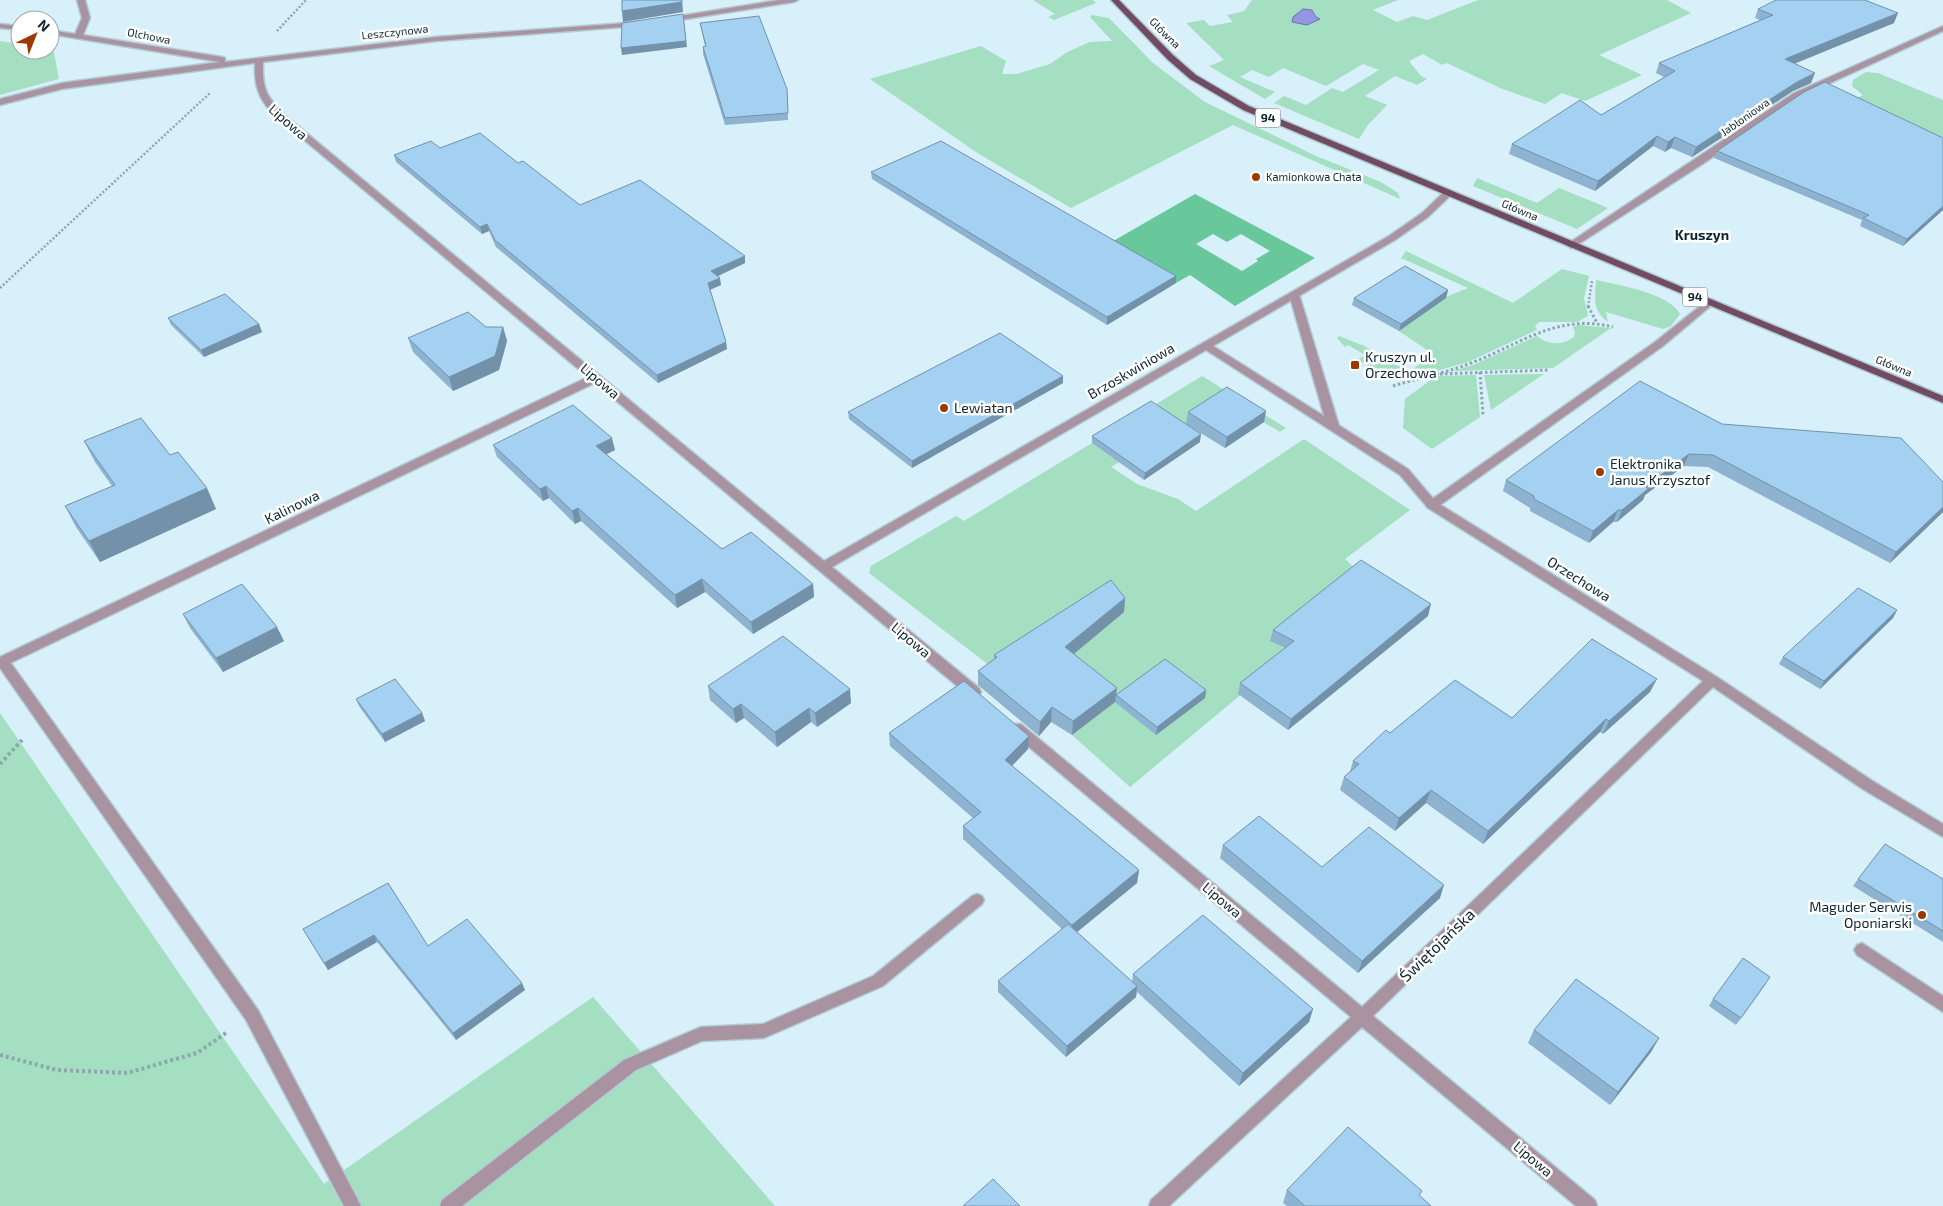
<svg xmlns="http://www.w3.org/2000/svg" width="1943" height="1206" font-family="'Exo 2',sans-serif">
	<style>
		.green { fill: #a3dfc0 }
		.forest { fill: #68c79b; fill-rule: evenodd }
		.water { fill: #9496e3; stroke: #6b74ad }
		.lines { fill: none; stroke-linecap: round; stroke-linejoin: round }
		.lane-casing { stroke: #b2ccd5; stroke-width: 3 }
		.street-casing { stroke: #b2ccd5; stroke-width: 3 }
		.primary-casing { stroke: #b2ccd5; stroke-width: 3 }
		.path-far2 { stroke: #8da6af; stroke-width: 2.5; stroke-dasharray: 2 2; stroke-linecap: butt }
		.path-far1 { stroke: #8da6af; stroke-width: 3; stroke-dasharray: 2.5 2.5; stroke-linecap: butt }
		.path { stroke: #8da6af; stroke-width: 4; stroke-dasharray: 3 3; stroke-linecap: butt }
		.lane { fill: #a993a0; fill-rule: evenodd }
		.street { fill: #a993a0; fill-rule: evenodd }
		.primary { fill: #714b62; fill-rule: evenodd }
		.wall { fill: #8db3d0 }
		.shaded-wall { fill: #7392a9 }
		.building { fill: #a4d0f2; stroke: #7392a9 }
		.poi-dot { fill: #9c3901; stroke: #fff; stroke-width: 2 }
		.labels { text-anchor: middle; stroke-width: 5; stroke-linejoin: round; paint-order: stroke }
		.far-street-label { font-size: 11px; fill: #0b262f; stroke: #fff }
		.far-poi-label { font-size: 11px; fill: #0b262f; stroke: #fff; text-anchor: start }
		.shield { fill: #fff; stroke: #54676d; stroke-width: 1 }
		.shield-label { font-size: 12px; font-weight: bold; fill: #0b262f }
		.street-label { font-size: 14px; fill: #0b262f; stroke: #fff }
		.far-quarter-label { font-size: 14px; font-weight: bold; fill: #0b262f; stroke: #fff }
		.poi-label { font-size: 14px; fill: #0b262f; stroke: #fff; text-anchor: start }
		.near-street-label { font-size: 16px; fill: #0b262f; stroke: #fff }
	</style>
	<rect width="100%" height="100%" fill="#d7f0f9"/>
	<g class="green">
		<polygon points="1033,0 1093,0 1096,3 1054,20 1048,17 1055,14"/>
		<polygon points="1252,0 1398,0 1373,10 1397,22 1413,16 1427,20 1478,0 1667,0 1691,13 1599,55 1642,75 1585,101 1562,93 1545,104 1500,88 1447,63 1442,65 1423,54 1409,61 1421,76 1427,79 1417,85 1395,76 1365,96 1387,105 1368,125 1359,139 1274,103 1284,96 1306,105 1332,88 1343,92 1379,70 1363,64 1326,86 1283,68 1269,77 1252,70 1240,77 1275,92 1265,99 1209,66 1224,60 1186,23 1204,20 1210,26 1233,22 1227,15 1244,11"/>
		<polygon points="1092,15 1109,18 1153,63 1205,102 1316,156 1381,182 1398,193 1400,199 1233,125 1071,208 979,154 870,79 981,46 1006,61 1002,74 1016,74 1050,64 1067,52 1090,42 1112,41 1090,17"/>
		<polygon points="0,41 20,44 20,50 50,50 50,48 53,48 59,79 0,95"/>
		<polygon points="1866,72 1878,73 1943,100 1943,146 1853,100 1863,95 1852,86 1853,80"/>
		<polygon points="1477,178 1537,203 1559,188 1608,208 1577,229 1473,186"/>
		<polygon points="1406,251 1513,303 1562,269 1589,276 1584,298 1588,316 1577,322 1539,322 1535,326 1537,330 1468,362 1405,380 1405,377 1389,378 1358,360 1365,355 1348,345 1345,347 1337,338 1339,336 1364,346 1409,372 1433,354 1399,331 1446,297 1468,288 1401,258"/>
		<path d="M1596,280C1618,285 1669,293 1680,314L1671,326L1663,329L1606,312L1608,322C1592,310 1595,298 1596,280Z"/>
		<path d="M1578,325L1611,328L1553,368L1453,371L1473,365L1537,336C1548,345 1563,346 1574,337L1575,332L1573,327Z"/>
		<polygon points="1544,374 1491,410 1484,375"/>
		<polygon points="1476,375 1480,417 1432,449 1403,428 1405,399 1436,376"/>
		<polygon points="1202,376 1286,428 1280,432 1225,399 1186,424 1177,426 1148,409"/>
		<polygon points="1304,439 1410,510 1345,559 1358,571 1271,641 1292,652 1130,787 1072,735 1115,701 994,669 869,573 871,566 956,516 964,521 1092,443 1119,462 1111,467 1137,484 1178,499 1196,511"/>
		<polygon points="0,713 324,1184 593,997 775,1206 0,1206"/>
	</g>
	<path class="forest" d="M1195,194L1315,258L1235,306L1190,275L1176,283L1108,244ZM1213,234L1227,242L1241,234L1270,251L1256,259L1258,261L1242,271L1196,244Z"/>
	<polygon class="water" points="1303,9 1312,10 1316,17 1320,19 1307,25 1292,22 1293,17"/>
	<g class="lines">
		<g class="lane-casing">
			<g id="lane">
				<polygon points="1294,291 1299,294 1339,426 1337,429 1329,429 1327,426 1289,294"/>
				<polygon points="1709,299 1713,300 1713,304 1663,346 1436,508 1428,508 1426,505 1428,502 1655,342"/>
				<polygon points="3,657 8,659 258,1010 361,1206 344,1206 246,1020 0,668 0,658"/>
				<polygon points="977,894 982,896 984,900 982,904 883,986 764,1038 702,1041 636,1070 462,1206 440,1206 442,1200 624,1060 701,1027 763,1024 873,976 972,896"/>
				<polygon points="1862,943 1943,996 1943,1012 1857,955 1854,950 1857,945"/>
			</g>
		</g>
		<g class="street-casing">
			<g id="street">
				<path d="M77,0H85L90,18L83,35L222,57L225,58V62L436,37L640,22V26H637L436,41L263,62C262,90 267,98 287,117L824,561L1389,236L1422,213L1444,192H1450V196L1428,217L1395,240L1213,346L1408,469L1436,502L1717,677L1871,780L1943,824V837L1861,788L1713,687L1373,1016L1595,1200L1597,1206H1576L1362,1027L1169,1206H1149L1151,1200L1351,1017L1011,732L1009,728L1011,724H1021L1362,1007L1703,681L1428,508L1400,475L1206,350L832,567L979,688L981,692L979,696H969L595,383L0,668V657L588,377L273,114C258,98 254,85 255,63L62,89L0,105V99L62,83L220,62L50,34V30L75,34L82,18Z"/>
				<polygon points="779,0 798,0 794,2 667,22 663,20 667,18"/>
				<polygon points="0,24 20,26 20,30 0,28"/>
				<polygon points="1943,26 1943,31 1800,97 1704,163 1574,247 1571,248 1566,245 1794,93"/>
			</g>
		</g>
		<g class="primary-casing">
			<polygon id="primary" points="1111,0 1119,0 1173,55 1196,75 1249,106 1943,396 1943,403 1243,110 1190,79 1167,59"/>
		</g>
		<g class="path-far2">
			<polyline points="277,31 306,0"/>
			<polyline points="0,288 210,93"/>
			<polyline points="1588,307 1592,281"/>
		</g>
		<g class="path-far1">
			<polyline points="1588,306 1597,323"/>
			<polyline points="1480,372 1483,415"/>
			<polyline points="1440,374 1549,370"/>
			<path d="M1393,386C1419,378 1446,373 1471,363C1521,344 1557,313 1613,327"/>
		</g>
		<g class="path">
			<polyline points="0,764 22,740"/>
			<polyline points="0,1055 57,1070 127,1073 197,1053 226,1033"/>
		</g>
		<use href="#lane" class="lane"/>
		<use href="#street" class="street"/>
		<use href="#primary" class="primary"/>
	</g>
	<g class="wall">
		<polygon points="1758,9 1894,23 1794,64 1811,83 1793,91 1692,157 1671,148 1665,152 1653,146 1595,191 1509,154 1512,144 1601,115 1664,77 1656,73 1659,63 1760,20 1755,18"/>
		<polygon points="700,23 787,89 788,120 725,125 703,54 703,47 705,46"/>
		<polygon points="440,148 518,163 580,205 745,263 717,276 721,285 710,290 726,342 727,349 658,383 496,247 489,231 482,234 396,162 394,155"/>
		<polygon points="1717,151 1943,210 1903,246 1860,226 1862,220 1714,158"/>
		<polygon points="871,172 1176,276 1176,283 1107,325 872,179"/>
		<polygon points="1448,290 1446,298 1399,331 1352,305 1354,298"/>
		<polygon points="168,318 259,324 262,332 204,357 171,325"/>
		<polygon points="486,327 503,327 507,341 499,370 453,391 413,352 408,338"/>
		<polygon points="1063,376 1063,383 912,468 849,419 848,412"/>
		<polygon points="1266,411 1264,422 1225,448 1186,424 1188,412"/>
		<polygon points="1722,424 1943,482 1943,512 1890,563 1708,467 1684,466 1645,495 1643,500 1617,522 1613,522 1589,543 1530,511 1530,508 1503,491 1506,480"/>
		<polygon points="1092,436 1200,442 1144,480 1092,443"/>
		<polygon points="84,441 170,455 216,509 100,562 76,527 65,506 112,486 95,462"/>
		<polygon points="493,445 615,450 606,454 722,549 813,584 814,597 753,634 705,592 677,608 581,521 575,524 549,498 543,501 497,457"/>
		<polygon points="1125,598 1124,612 1074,654 1116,695 1206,690 1205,698 1156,735 1115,702 1072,735 1051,722 1039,736 978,685 978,671 994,659 994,655"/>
		<polygon points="1897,610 1893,618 1820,689 1779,664 1783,657"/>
		<polygon points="183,614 284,641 223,672 190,628"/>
		<polygon points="1428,616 1288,730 1238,694 1240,683 1285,648 1270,641 1273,630"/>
		<polygon points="708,686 851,703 817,727 811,722 777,747 744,718 736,723 710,700"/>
		<polygon points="1650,692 1603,734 1600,732 1483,844 1426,803 1395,831 1340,790 1344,777 1350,772 1353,761 1390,733 1512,718"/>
		<polygon points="356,699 422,713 425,721 385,742 359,706"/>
		<polygon points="889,733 1028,749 1012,766 1139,870 1137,883 1077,932 1132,982 1133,974 1313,1009 1309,1022 1239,1086 1137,992 1136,997 1066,1057 998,992 998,981 1062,929 963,839 963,826 973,818 890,746"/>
		<polygon points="1223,845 1322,867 1440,898 1358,973 1220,858"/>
		<polygon points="1858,879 1943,879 1943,942 1853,886"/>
		<polygon points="388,883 428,946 525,990 456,1040 377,942 328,970 303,929"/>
		<polygon points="1766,984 1736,1025 1709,1006 1713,999"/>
		<polygon points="1534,1030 1659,1038 1651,1052 1610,1105 1528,1043"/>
		<polygon points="1287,1190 1420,1196 1431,1206 1287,1206 1283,1203"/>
	</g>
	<g class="shaded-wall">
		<polygon points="682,0 683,12 623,22 622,11"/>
		<polygon points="1898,13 1894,23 1781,69 1785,59"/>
		<polygon points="683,14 687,47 622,55 621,48"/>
		<polygon points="1815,73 1811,83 1793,91 1692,157 1696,147 1797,82"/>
		<polygon points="1657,136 1653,146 1595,191 1598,181"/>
		<polygon points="1675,137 1671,148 1665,152 1668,142"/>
		<polygon points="1943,206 1943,210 1903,246 1907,239"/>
		<polygon points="487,224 489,231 482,234 480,227"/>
		<polygon points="745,256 745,263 712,279 711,271"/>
		<polygon points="1176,276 1176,283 1107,325 1107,317"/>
		<polygon points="720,278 721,285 709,290 708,283"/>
		<polygon points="1448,290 1446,298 1399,331 1401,324"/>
		<polygon points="259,324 262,332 204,357 201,350"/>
		<polygon points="503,327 507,341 499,370 453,391 449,377"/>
		<polygon points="726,342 727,349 658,383 657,375"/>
		<polygon points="1063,376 1063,383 912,468 912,461"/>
		<polygon points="1266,411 1264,422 1225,448 1227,437"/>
		<polygon points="1201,434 1200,442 1144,480 1145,473"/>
		<polygon points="612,438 615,450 599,458 596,446"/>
		<polygon points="1689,454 1684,466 1645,495 1643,500 1617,522 1622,510 1646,486"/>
		<polygon points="546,486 549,498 543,501 540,489"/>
		<polygon points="207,488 216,509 100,562 89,541"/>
		<polygon points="1943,507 1943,512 1890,563 1896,552"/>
		<polygon points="578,508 581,521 575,524 572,511"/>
		<polygon points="1618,510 1613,522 1589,543 1593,531"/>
		<polygon points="702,579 705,592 677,608 675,595"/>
		<polygon points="813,584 814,597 753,634 751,622"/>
		<polygon points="1125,598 1124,612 1064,662 1065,647"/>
		<polygon points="1431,604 1428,616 1288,730 1291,719"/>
		<polygon points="1897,610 1893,618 1820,689 1824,681"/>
		<polygon points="277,627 284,641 223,672 216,658"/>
		<polygon points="1657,679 1650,692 1603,734 1609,721"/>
		<polygon points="1117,688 1115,702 1072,735 1073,721"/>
		<polygon points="850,689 851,703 817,727 815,713"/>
		<polygon points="1206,690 1205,698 1156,735 1157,727"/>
		<polygon points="741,704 744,718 736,723 733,709"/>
		<polygon points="1052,707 1051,722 1039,736 1040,722"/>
		<polygon points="809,708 811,722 777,747 775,732"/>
		<polygon points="422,713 425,721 385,742 382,734"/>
		<polygon points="1606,719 1600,732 1483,844 1488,831"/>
		<polygon points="1029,736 1028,749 1005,773 1005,760"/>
		<polygon points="1431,790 1426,803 1395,831 1399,818"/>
		<polygon points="1139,870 1137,883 1071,937 1072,925"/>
		<polygon points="1444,885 1440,898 1358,973 1362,961"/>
		<polygon points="374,935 377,942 328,970 324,963"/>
		<polygon points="522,983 525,990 456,1040 453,1033"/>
		<polygon points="1137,986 1136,997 1066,1057 1067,1046"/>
		<polygon points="1313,1009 1309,1022 1239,1086 1243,1073"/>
		<polygon points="1659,1038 1651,1052 1610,1105 1618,1092"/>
	</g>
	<g class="building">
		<polygon points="622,0 682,0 682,2 622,11"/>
		<polygon points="1776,0 1865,0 1898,13 1785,59 1815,73 1797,82 1696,147 1675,137 1668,142 1657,136 1598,181 1512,144 1580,100 1601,115 1675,71 1659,63 1773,15 1758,9"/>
		<polygon points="683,14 686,41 621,48 622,23"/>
		<polygon points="759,16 787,89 788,113 725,118 703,47 706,46 700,23"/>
		<polygon points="1825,82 1943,138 1943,206 1907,239 1863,218 1869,215 1717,151 1804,92"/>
		<polygon points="480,133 518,163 523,161 580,205 640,180 745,256 711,271 720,278 708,283 726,342 657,375 495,240 487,224 480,227 394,155 431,141 440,148"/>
		<polygon points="941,141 1176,276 1107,317 871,172"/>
		<polygon points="1405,266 1448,290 1401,324 1354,298"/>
		<polygon points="225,294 259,324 201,350 168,318"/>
		<polygon points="468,312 486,327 503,327 495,356 449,377 408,338"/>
		<polygon points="1000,333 1063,376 912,461 848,412"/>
		<polygon points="1640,381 1722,424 1901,438 1943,482 1943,507 1896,552 1713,455 1689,454 1646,486 1648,489 1622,510 1618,510 1593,531 1534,499 1534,496 1506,480"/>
		<polygon points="1227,387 1266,411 1227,437 1188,412"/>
		<polygon points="1151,401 1201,434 1145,473 1092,436"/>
		<polygon points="573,405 612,438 596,446 722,549 751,532 813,584 751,622 702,579 675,595 578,508 572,511 546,486 540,489 493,445"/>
		<polygon points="141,418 170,455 178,452 207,488 89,541 65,506 115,485 84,441"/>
		<polygon points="1361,560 1431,604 1291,719 1240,683 1294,641 1273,630"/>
		<polygon points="1111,580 1125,598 1065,647 1117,688 1073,721 1052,707 1040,722 978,671 997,657 994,655"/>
		<polygon points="242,584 277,627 216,658 183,614"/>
		<polygon points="1858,588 1897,610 1824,681 1783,657"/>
		<polygon points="783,636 850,689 815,713 809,708 775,732 741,704 733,709 708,686"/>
		<polygon points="1592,639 1657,679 1609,721 1606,719 1488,831 1431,790 1399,818 1344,777 1359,764 1353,761 1386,730 1390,733 1455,680 1512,718"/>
		<polygon points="1165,659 1206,690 1157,727 1116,695"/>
		<polygon points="395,679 422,713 382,734 356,699"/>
		<polygon points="964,681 1029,736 1005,760 1139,870 1072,925 963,826 981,812 889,733"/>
		<polygon points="1259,816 1322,867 1369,827 1444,885 1362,961 1223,845"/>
		<polygon points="1885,844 1943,879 1943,931 1858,879"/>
		<polygon points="388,883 428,946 467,919 522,983 453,1033 374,935 324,963 303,929"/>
		<polygon points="1203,915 1313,1009 1243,1073 1133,974"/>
		<polygon points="1068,924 1137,986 1067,1046 998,981"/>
		<polygon points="1743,958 1770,977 1741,1018 1713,999"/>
		<polygon points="1576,979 1659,1038 1618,1092 1534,1030"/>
		<polygon points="1348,1127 1422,1191 1419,1195 1431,1206 1305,1206 1287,1190"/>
		<polygon points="993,1179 1020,1206 963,1206"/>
	</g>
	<g class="poi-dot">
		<circle cx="1256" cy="177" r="5"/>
		<rect x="1350" y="360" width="10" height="10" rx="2.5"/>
		<circle cx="944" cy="408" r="5"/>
		<circle cx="1600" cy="472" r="5"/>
		<circle cx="1922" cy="915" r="5"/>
	</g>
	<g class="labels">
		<g class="far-street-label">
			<text transform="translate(395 32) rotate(-6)" y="4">Leszczynowa</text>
			<text transform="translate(1165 33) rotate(45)" y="4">Główna</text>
			<text transform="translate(149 36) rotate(11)" y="4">Olchowa</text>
			<text transform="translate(1745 117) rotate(-35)" y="4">Jabłoniowa</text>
			<text transform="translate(1520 210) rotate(23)" y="4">Główna</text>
			<text transform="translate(1894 366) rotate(23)" y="4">Główna</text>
		</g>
		<g class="far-poi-label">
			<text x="1266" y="181">Kamionkowa Chata</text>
		</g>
		<g class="shield">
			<rect x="1255.5" y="108.5" width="25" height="19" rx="4"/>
			<rect x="1682.5" y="287.5" width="25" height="19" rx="4"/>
		</g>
		<g class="shield-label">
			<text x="1268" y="122">94</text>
			<text x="1695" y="301">94</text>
		</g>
		<g class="street-label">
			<text transform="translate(288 122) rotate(41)" y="5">Lipowa</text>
			<text transform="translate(1131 371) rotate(-30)" y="5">Brzoskwiniowa</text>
			<text transform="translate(600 381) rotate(40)" y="5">Lipowa</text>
			<text transform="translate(292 507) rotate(-26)" y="5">Kalinowa</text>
			<text transform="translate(1579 579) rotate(32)" y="5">Orzechowa</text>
			<text transform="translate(911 640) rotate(40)" y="5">Lipowa</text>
			<text transform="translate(1222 900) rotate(40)" y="5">Lipowa</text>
			<text transform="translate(1533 1159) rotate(40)" y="5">Lipowa</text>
		</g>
		<g class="far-quarter-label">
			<text x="1702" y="240">Kruszyn</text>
		</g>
		<g class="poi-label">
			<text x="1365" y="362">Kruszyn ul.<tspan x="1365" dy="16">Orzechowa</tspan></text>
			<text x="954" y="413">Lewiatan</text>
			<text x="1610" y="469">Elektronika<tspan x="1610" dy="16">Janus Krzysztof</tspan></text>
			<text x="1912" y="912" text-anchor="end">Maguder Serwis<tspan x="1912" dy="16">Oponiarski</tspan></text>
		</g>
		<g class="near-street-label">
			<text transform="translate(1437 945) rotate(-44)" y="6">Świętojańska</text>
		</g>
	</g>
	<g transform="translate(35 35) rotate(43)"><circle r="24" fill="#ffffff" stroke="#9da8ac"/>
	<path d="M0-4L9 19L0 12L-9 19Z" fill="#9c3901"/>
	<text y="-8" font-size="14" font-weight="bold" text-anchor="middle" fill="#0b262f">N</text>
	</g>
</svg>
